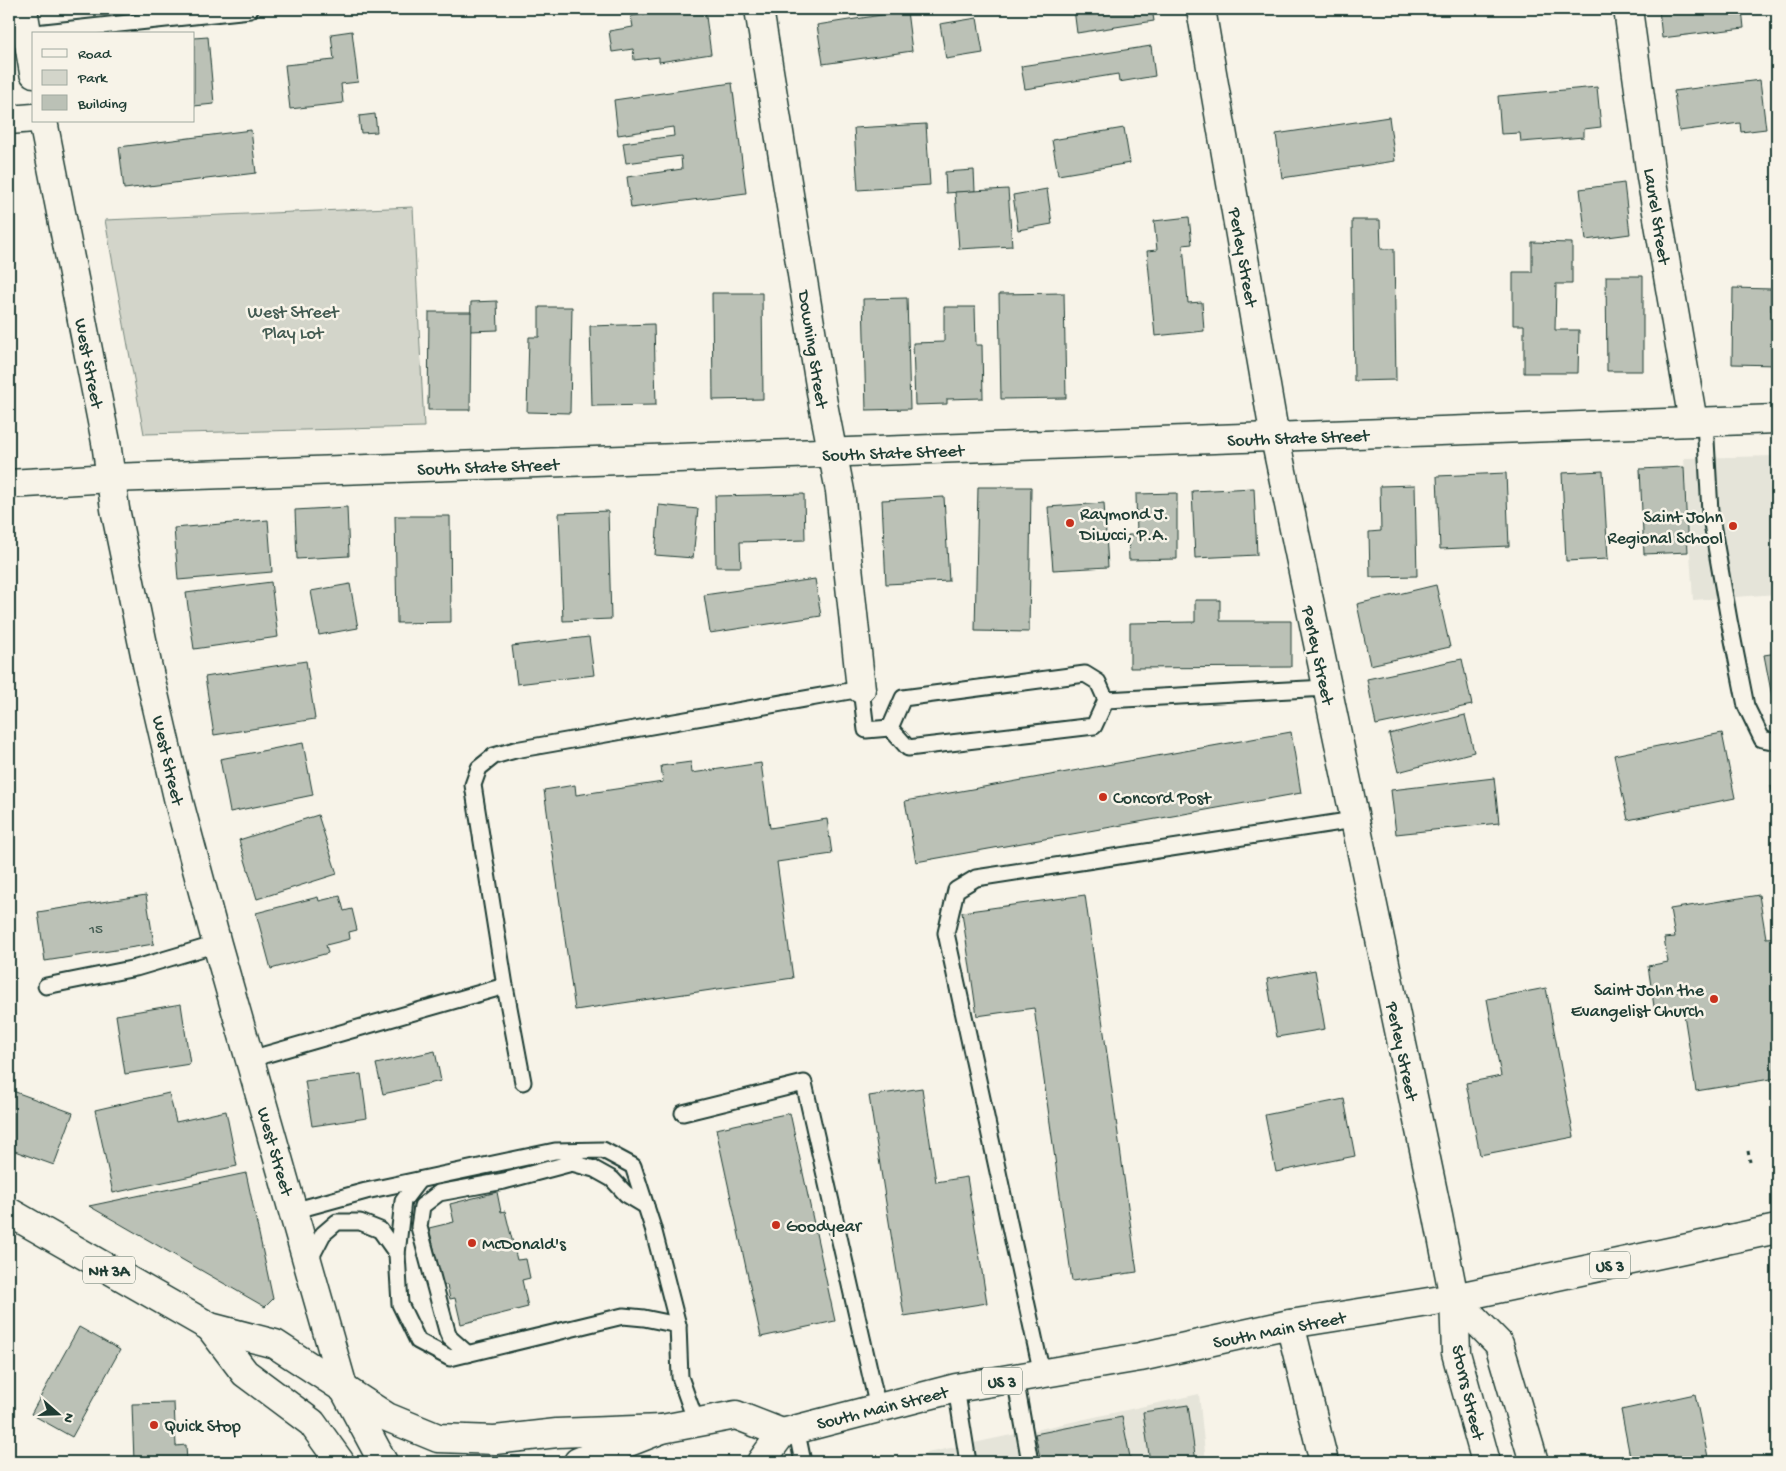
<svg xmlns="http://www.w3.org/2000/svg" width="1786" height="1471" font-family="'Gochi Hand',sans-serif">
	<style>
		.built { fill: #e5e4d9 }
		.green { fill: #d3d5ca; stroke: #79897f }
		.building { fill: #bbc1b6; stroke: #1f3d34 }
		.lines { fill: none; stroke-linecap: round; stroke-linejoin: round }
		.service-casing { stroke: #1f3d34; stroke-width: 19 }
		.minor-casing { stroke: #1f3d34; stroke-width: 31 }
		.tertiary-casing { stroke: #1f3d34; stroke-width: 31 }
		.primary-casing { stroke: #1f3d34; stroke-width: 31 }
		.path { stroke: #1f3d34; stroke-width: 3; stroke-dasharray: 4 4; stroke-linecap: butt }
		.service { stroke: #f7f3e8; stroke-width: 15 }
		.minor { stroke: #f7f3e8; stroke-width: 28 }
		.tertiary { stroke: #f7f3e8; stroke-width: 28 }
		.primary { stroke: #f7f3e8; stroke-width: 28 }
		.poi-dot { fill: #c8321e; stroke: #f7f3e8; stroke-width: 2 }
		.labels { text-anchor: middle; stroke-width: 5; stroke-linejoin: round; paint-order: stroke }
		.number-label { font-size: 15px; fill: #465e54 }
		.shield { fill: #f7f3e8; stroke: #60746a; stroke-width: 1 }
		.shield-label { font-size: 16px; font-weight: bold; fill: #1f3d34 }
		.street-label { font-size: 18px; fill: #1f3d34; stroke: #f7f3e8 }
		.park-label { font-size: 18px; fill: #435b52; stroke: #f7f3e8 }
		.poi-label { font-size: 18px; fill: #1f3d34; stroke: #f7f3e8; text-anchor: start }
	</style>
	<rect width="100%" height="100%" fill="#f7f3e8"/>
	<filter id="ink" filterUnits="userSpaceOnUse"><feTurbulence type="fractalNoise" baseFrequency=".02" numOctaves="2"/><feDisplacementMap in="SourceGraphic" scale="10" xChannelSelector="R" yChannelSelector="G"/><feConvolveMatrix kernelMatrix="1 2 1 2 8 2 1 2 1" color-interpolation-filters="sRGB"/></filter>
	<g filter="url(#ink)">
		<g class="built">
			<polygon points="1777,456 1777,594 1693,600 1684,458"/>
			<polygon points="1199,1394 1206,1462 885,1462 1049,1427"/>
		</g>
		<polygon class="green" points="413,207 424,427 144,434 105,220"/>
		<g class="building">
			<polygon points="679,9 705,9 711,54 659,62 659,57 634,60 633,49 612,52 609,31 633,27 631,16"/>
			<polygon points="1074,9 1152,9 1154,21 1077,33"/>
			<polygon points="1659,9 1742,9 1744,28 1662,38"/>
			<polygon points="907,11 912,51 823,64 817,25"/>
			<polygon points="977,18 983,53 946,59 940,24"/>
			<polygon points="352,31 358,82 341,84 343,103 290,109 285,65 334,60 331,34"/>
			<polygon points="208,37 214,104 194,106 194,38"/>
			<polygon points="1151,46 1155,76 1119,82 1118,74 1025,89 1021,66"/>
			<polygon points="1760,80 1766,129 1741,132 1740,123 1679,131 1674,91"/>
			<polygon points="732,83 746,193 631,208 627,177 682,169 681,156 626,163 623,143 674,136 673,127 618,135 614,100"/>
			<polygon points="1597,87 1601,127 1584,129 1584,137 1521,142 1520,133 1501,134 1498,96"/>
			<polygon points="375,114 377,132 361,133 359,116"/>
			<polygon points="1389,117 1395,161 1282,178 1276,134"/>
			<polygon points="926,124 930,185 858,190 854,128"/>
			<polygon points="1124,128 1130,163 1058,175 1052,140"/>
			<polygon points="251,130 256,173 124,189 119,147"/>
			<polygon points="974,170 975,191 946,193 945,172"/>
			<polygon points="1624,183 1630,234 1586,240 1580,189"/>
			<polygon points="1008,189 1012,246 959,249 955,192"/>
			<polygon points="1047,189 1052,224 1018,230 1013,195"/>
			<polygon points="1189,217 1192,244 1183,245 1188,303 1202,302 1204,331 1155,336 1147,251 1157,250 1154,221"/>
			<polygon points="1352,220 1380,220 1381,249 1394,249 1396,380 1354,381"/>
			<polygon points="1532,242 1572,243 1572,284 1556,284 1555,330 1579,330 1578,373 1524,373 1524,325 1513,325 1513,272 1532,272"/>
			<polygon points="1606,276 1643,276 1643,371 1607,371"/>
			<polygon points="1733,288 1771,289 1771,311 1777,311 1777,365 1732,364"/>
			<polygon points="712,293 762,293 763,399 713,400"/>
			<polygon points="1064,293 1066,398 1001,399 999,294"/>
			<polygon points="907,298 910,409 866,410 863,299"/>
			<polygon points="497,301 498,330 470,331 471,302"/>
			<polygon points="539,307 572,307 570,413 527,412 529,337 539,337"/>
			<polygon points="944,307 975,307 976,345 982,345 983,398 947,399 947,404 915,405 913,343 944,342"/>
			<polygon points="429,312 471,312 470,410 428,410"/>
			<polygon points="654,324 656,405 592,406 590,326"/>
			<polygon points="1684,467 1688,552 1644,554 1640,469"/>
			<polygon points="1603,471 1608,559 1566,561 1562,473"/>
			<polygon points="1506,473 1509,546 1440,549 1437,476"/>
			<polygon points="1415,485 1417,576 1370,577 1369,532 1381,531 1380,486"/>
			<polygon points="978,487 1031,487 1029,632 975,631"/>
			<polygon points="1254,488 1257,555 1195,558 1192,491"/>
			<polygon points="1177,493 1177,559 1129,560 1128,535 1137,535 1136,494"/>
			<polygon points="804,494 805,540 740,542 741,567 716,567 715,496"/>
			<polygon points="944,497 949,581 886,584 882,500"/>
			<polygon points="1104,503 1108,567 1053,570 1048,507"/>
			<polygon points="659,505 698,509 693,558 655,555"/>
			<polygon points="347,507 349,556 297,559 295,510"/>
			<polygon points="608,511 611,619 563,621 559,513"/>
			<polygon points="395,516 450,516 451,622 397,623"/>
			<polygon points="268,520 272,572 178,580 174,528"/>
			<polygon points="815,579 821,616 710,633 704,595"/>
			<polygon points="271,582 278,637 194,649 186,593"/>
			<polygon points="350,584 358,628 319,635 311,591"/>
			<polygon points="1436,585 1450,647 1370,665 1357,604"/>
			<polygon points="1195,600 1220,600 1220,621 1291,621 1291,667 1130,668 1130,623 1195,622"/>
			<polygon points="589,637 594,675 517,684 512,646"/>
			<polygon points="1777,653 1777,712 1775,712 1764,655"/>
			<polygon points="1462,659 1472,705 1376,725 1367,679"/>
			<polygon points="306,661 315,719 214,735 205,677"/>
			<polygon points="1465,715 1474,752 1398,772 1389,734"/>
			<polygon points="1291,732 1301,793 916,862 905,801"/>
			<polygon points="1722,733 1735,798 1628,820 1614,755"/>
			<polygon points="303,743 313,795 230,812 220,759"/>
			<polygon points="691,762 692,773 761,763 770,828 827,819 832,854 777,862 793,978 575,1010 544,790 575,785 576,795 663,782 661,766"/>
			<polygon points="1494,778 1499,823 1396,834 1391,790"/>
			<polygon points="1777,785 1777,823 1771,786"/>
			<polygon points="318,815 337,874 257,899 239,840"/>
			<polygon points="146,895 154,944 45,961 38,912"/>
			<polygon points="1085,895 1137,1272 1072,1281 1034,1008 977,1016 962,912"/>
			<polygon points="1759,895 1766,938 1777,937 1777,989 1773,989 1777,1013 1777,1078 1696,1091 1683,1008 1655,1013 1648,966 1668,962 1664,938 1675,937 1670,909"/>
			<polygon points="340,896 344,911 352,909 357,930 349,932 350,939 326,945 328,953 271,969 256,913 318,897 319,901"/>
			<polygon points="1315,970 1325,1029 1277,1037 1267,979"/>
			<polygon points="1546,988 1574,1137 1480,1155 1466,1083 1501,1076 1487,999"/>
			<polygon points="181,1004 190,1064 125,1074 116,1015"/>
			<polygon points="435,1051 441,1081 383,1094 376,1064"/>
			<polygon points="361,1074 367,1118 312,1126 305,1081"/>
			<polygon points="922,1088 936,1182 967,1177 987,1303 904,1316 869,1096"/>
			<polygon points="10,1090 73,1113 54,1165 9,1149"/>
			<polygon points="169,1093 176,1122 226,1111 237,1166 113,1193 95,1110"/>
			<polygon points="1344,1099 1355,1156 1276,1172 1265,1115"/>
			<polygon points="790,1113 835,1321 761,1337 716,1129"/>
			<polygon points="246,1173 273,1299 265,1307 89,1206"/>
			<polygon points="497,1192 501,1212 505,1211 517,1260 526,1259 530,1278 522,1280 528,1307 461,1324 455,1298 450,1299 447,1285 443,1286 429,1228 454,1222 450,1204"/>
			<polygon points="79,1327 120,1350 72,1437 31,1414"/>
			<polygon points="1695,1394 1709,1462 1631,1462 1621,1410"/>
			<polygon points="174,1403 176,1446 186,1445 187,1462 134,1462 132,1404"/>
			<polygon points="1188,1405 1196,1462 1150,1462 1143,1412"/>
			<polygon points="1122,1417 1131,1462 1041,1462 1035,1434"/>
		</g>
		<g class="lines">
			<g class="service-casing">
				<g id="service">
					<polyline points="26,34 250,10"/>
					<polyline points="1705,422 1710,512 1729,620 1746,706 1762,739 1777,742"/>
					<polygon points="1085,674 1098,682 1106,700 1094,726 908,748 890,728 903,698"/>
					<polyline points="1106,700 1326,688"/>
					<polyline points="46,986 136,968 217,944"/>
					<polyline points="250,1059 505,986"/>
					<polyline points="523,1082 505,986 473,785 479,768 494,756 515,750 861,689 866,730 890,728"/>
					<polyline points="683,1113 804,1083 878,1408"/>
					<polyline points="293,1211 366,1191 555,1151 603,1150 633,1166 653,1228 678,1325 680,1377 696,1422"/>
					<polyline points="397,1254 403,1201 419,1180"/>
					<polyline points="308,1263 323,1234 337,1222 360,1222 380,1230 397,1254 400,1304 418,1341 450,1358 623,1316 644,1318 678,1325"/>
					<polyline points="468,1354 450,1338 447,1331 419,1227 422,1206 439,1193 504,1181 572,1163 594,1169 612,1179 626,1194 646,1206"/>
					<polyline points="1042,1374 946,933 956,890 976,878 1354,820"/>
					<polyline points="1015,1378 1030,1462"/>
					<polyline points="956,1388 968,1462"/>
					<polyline points="796,1428 803,1462"/>
				</g>
			</g>
			<g class="minor-casing">
				<g id="minor">
					<polyline points="759,9 823,404 840,491 861,689"/>
					<polyline points="1201,9 1275,438 1438,1216 1454,1298"/>
					<polyline points="1628,9 1651,177 1693,422"/>
					<polyline points="9,120 34,118"/>
					<polyline points="1290,1324 1324,1462"/>
				</g>
			</g>
			<g class="tertiary-casing">
				<g id="tertiary">
					<polyline points="23,9 34,73"/>
					<polyline points="43,121 106,442 115,509 147,664 179,802 217,944 343,1387"/>
					<polyline points="9,484 111,478 1777,419"/>
					<polyline points="1454,1298 1499,1344 1534,1462"/>
					<polyline points="1454,1298 1456,1353 1486,1462"/>
				</g>
			</g>
			<g class="primary-casing">
				<g id="primary">
					<polyline points="9,1212 210,1327 275,1344 387,1417 438,1438 495,1440 557,1433 662,1429"/>
					<polyline points="210,1327 245,1373 312,1423 340,1462"/>
					<polyline points="345,1391 383,1462"/>
					<polyline points="578,1462 662,1429 736,1415 782,1433"/>
					<polyline points="761,1462 782,1433 956,1388 1140,1357 1290,1324 1454,1298 1777,1229"/>
				</g>
			</g>
			<polyline class="path" points="1748,1151 1750,1162"/>
			<use href="#service" class="service"/>
			<use href="#minor" class="minor"/>
			<use href="#tertiary" class="tertiary"/>
			<use href="#primary" class="primary"/>
		</g>
	</g>
	<g class="poi-dot">
		<circle cx="1070" cy="523" r="5"/>
		<circle cx="1733" cy="526" r="5"/>
		<circle cx="1103" cy="797" r="5"/>
		<circle cx="1714" cy="999" r="5"/>
		<circle cx="776" cy="1225" r="5"/>
		<circle cx="472" cy="1243" r="5"/>
		<circle cx="154" cy="1425" r="5"/>
	</g>
	<g class="labels">
		<g class="number-label">
			<text x="96" y="933">15</text>
		</g>
		<g class="shield">
			<rect x="1590" y="1251.5" width="40" height="27" rx="4"/>
			<rect x="83" y="1256.5" width="52" height="27" rx="4"/>
			<rect x="982" y="1367.5" width="40" height="27" rx="4"/>
		</g>
		<g class="shield-label">
			<text x="1610" y="1271">US 3</text>
			<text x="109" y="1276">NH 3A</text>
			<text x="1002" y="1387">US 3</text>
		</g>
		<g class="street-label">
			<text transform="translate(1658 216) rotate(81)" y="6">Laurel Street</text>
			<text transform="translate(1244 257) rotate(80)" y="6">Perley Street</text>
			<text transform="translate(814 349) rotate(81)" y="6">Downing Street</text>
			<text transform="translate(90 363) rotate(79)" y="6">West Street</text>
			<text transform="translate(1298 437) rotate(-2)" y="6">South State Street</text>
			<text transform="translate(893 452) rotate(-2)" y="6">South State Street</text>
			<text transform="translate(488 466) rotate(-2)" y="6">South State Street</text>
			<text transform="translate(1319 655) rotate(78)" y="6">Perley Street</text>
			<text transform="translate(169 760) rotate(77)" y="6">West Street</text>
			<text transform="translate(1403 1051) rotate(78)" y="6">Perley Street</text>
			<text transform="translate(276 1151) rotate(74)" y="6">West Street</text>
			<text transform="translate(1279 1329) rotate(-11)" y="6">South Main Street</text>
			<text transform="translate(1469 1392) rotate(77)" y="6">Storrs Street</text>
			<text transform="translate(882 1407) rotate(-14)" y="6">South Main Street</text>
		</g>
		<g class="park-label">
			<text x="293" y="317">West Street<tspan x="293" dy="21">Play Lot</tspan></text>
		</g>
		<g class="poi-label">
			<text x="1080" y="519">Raymond J.<tspan x="1080" dy="21">DiLucci, P.A.</tspan></text>
			<text x="1723" y="522" text-anchor="end">Saint John<tspan x="1723" dy="21">Regional School</tspan></text>
			<text x="1113" y="803">Concord Post</text>
			<text x="1704" y="995" text-anchor="end">Saint John the<tspan x="1704" dy="21">Evangelist Church</tspan></text>
			<text x="786" y="1231">Goodyear</text>
			<text x="482" y="1249">McDonald's</text>
			<text x="164" y="1431">Quick Stop</text>
		</g>
	</g>
	<rect width="1786" height="1471" fill="none" stroke="#f7f3e8" stroke-width="30"/>
	<rect x="15" y="15" width="1756" height="1441" fill="none" stroke="#1f3d34" stroke-width="2" filter="url(#ink)"/>
	<rect x="32" y="32" width="162" height="90" fill="#f7f3e8" stroke="#a1aaa0"/>
	<rect x="42" y="49" width="25" height="8" fill="#f7f3e8" stroke="#a1aaa0"/>
	<text x="78" y="58" font-size="15" fill="#1f3d34">Road</text>
	<rect x="42" y="70" width="25" height="15" fill="#d3d5ca" stroke="#a1aaa0"/>
	<text x="78" y="82" font-size="15" fill="#1f3d34">Park</text>
	<rect x="42" y="95" width="25" height="15" fill="#bbc1b6" stroke="#a1aaa0"/>
	<text x="78" y="108" font-size="15" fill="#1f3d34">Building</text>
	<g transform="translate(58 1414) rotate(110)" stroke="#f7f3e8" stroke-width="4" paint-order="stroke">
	<path d="M0-4L9 19L0 12L-9 19Z" fill="#1f3d34"/>
	<text y="-8" font-size="14" font-weight="bold" text-anchor="middle" fill="#1f3d34">N</text>
	</g>
</svg>
